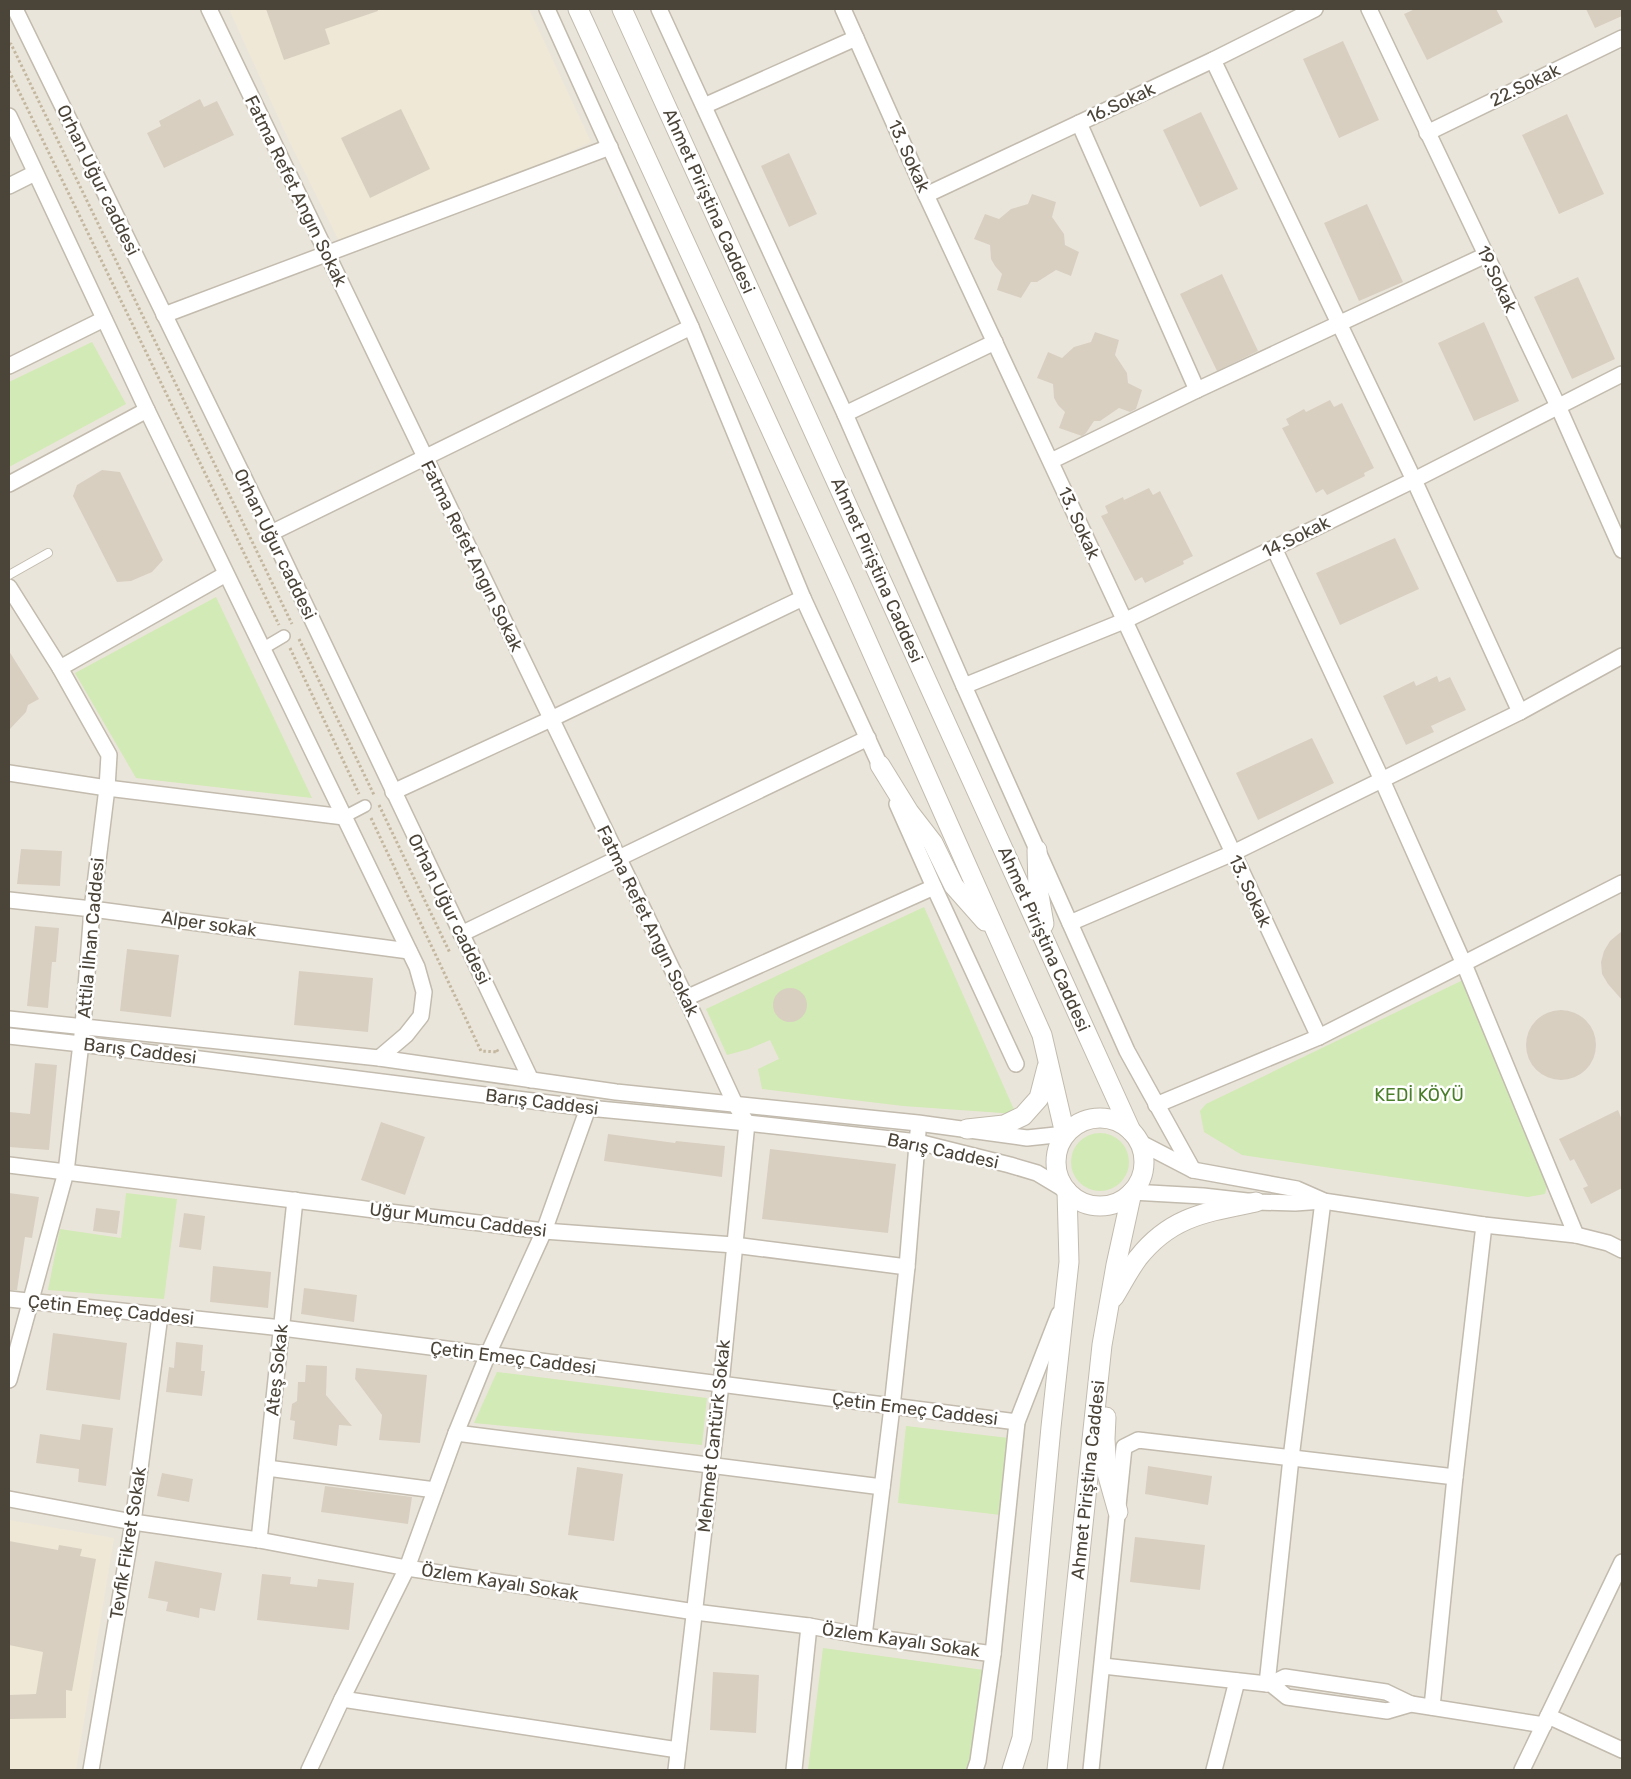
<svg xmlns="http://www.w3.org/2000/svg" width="1631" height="1779" font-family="Rubik,sans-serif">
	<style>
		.residential { fill: #eae5da }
		.education { fill: #efe8d6 }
		.green { fill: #d2eab5 }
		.building { fill: #d8cfc1 }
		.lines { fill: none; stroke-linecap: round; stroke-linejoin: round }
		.service-casing { stroke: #c2bbae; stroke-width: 10 }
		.pedestrian-casing { stroke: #c2bbae; stroke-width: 14 }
		.minor-casing { stroke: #c2bbae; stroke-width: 18 }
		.tertiary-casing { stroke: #c2bbae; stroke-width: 21 }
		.path { stroke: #c4b79f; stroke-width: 3; stroke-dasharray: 2.5 2.5; stroke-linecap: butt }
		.service { stroke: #fff; stroke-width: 8 }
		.pedestrian { stroke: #fff; stroke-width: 11 }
		.minor { stroke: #fff; stroke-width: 15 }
		.tertiary { stroke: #fff; stroke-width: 19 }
		.labels { text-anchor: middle; stroke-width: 5; stroke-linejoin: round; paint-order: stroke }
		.street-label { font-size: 18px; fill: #4b4439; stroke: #fff }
		.park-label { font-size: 18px; fill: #4a7f2a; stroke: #fff }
	</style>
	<rect width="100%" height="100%" fill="#f6f3ec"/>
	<rect class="residential" x="9" y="9" width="1613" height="1761"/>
	<g class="education">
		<polygon points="229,9 529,9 591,142 472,195 346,244 338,239 290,143"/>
		<polygon points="9,1520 114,1538 76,1770 9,1770"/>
	</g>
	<g class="green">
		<polygon points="92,342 126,404 9,467 9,382"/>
		<polygon points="216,597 312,798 136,778 75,673"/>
		<polygon points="924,907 1016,1114 903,1106 762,1089 758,1069 779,1059 770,1040 749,1049 727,1055 706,1009"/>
		<polygon points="1463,980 1548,1182 1545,1194 1528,1197 1242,1155 1204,1132 1200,1111 1206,1104"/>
		<circle cx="1100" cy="1162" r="29"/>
		<polygon points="126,1193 177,1199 164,1299 48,1290 60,1229 121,1238"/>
		<polygon points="497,1372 707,1398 702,1445 474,1423"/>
		<polygon points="906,1426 1009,1438 1001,1515 898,1503"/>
		<polygon points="823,1648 984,1670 968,1770 808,1770"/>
	</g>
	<g class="building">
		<polygon points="266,9 377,9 378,11 325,29 330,44 284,60"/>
		<polygon points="1415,9 1496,9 1503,22 1427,60 1404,14"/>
		<polygon points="1586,9 1622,9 1622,16 1595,28"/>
		<polygon points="1343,41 1379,120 1339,138 1303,59"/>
		<polygon points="200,99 204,107 217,101 234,135 164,168 147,133 161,126 159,121"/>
		<polygon points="401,109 430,169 370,198 341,138"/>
		<polygon points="1201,112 1238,189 1200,207 1163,130"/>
		<polygon points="1567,114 1604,194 1559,214 1522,135"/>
		<polygon points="789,153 817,214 789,227 761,166"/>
		<polygon points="1032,194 1056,202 1052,217 1064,234 1065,245 1079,252 1071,276 1056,270 1037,282 1031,282 1021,298 997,290 1002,274 995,266 991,259 990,245 974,239 985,214 999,219 1011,209 1028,204"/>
		<polygon points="1367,204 1403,282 1359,301 1324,223"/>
		<polygon points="1222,274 1258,351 1217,371 1180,294"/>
		<polygon points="1578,277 1615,359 1572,379 1534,297"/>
		<polygon points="1484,322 1519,401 1474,421 1438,343"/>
		<polygon points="1095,332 1119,340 1115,355 1127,373 1128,383 1142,390 1136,409 1130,412 1119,408 1100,421 1094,421 1086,433 1082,436 1059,428 1065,412 1058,405 1054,398 1053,384 1037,378 1048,352 1062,358 1074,347 1091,342"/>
		<polygon points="1330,400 1334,407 1342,403 1374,468 1364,473 1365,476 1327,495 1323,489 1316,493 1282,428 1289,425 1286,419 1304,409 1306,412"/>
		<polygon points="102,470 120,472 163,560 152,572 131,581 117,582 73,496 77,485"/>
		<polygon points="1149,488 1153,495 1160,491 1193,556 1183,561 1184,564 1145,583 1142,577 1135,581 1101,516 1108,513 1105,506 1123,497 1124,500"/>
		<polygon points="1395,538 1419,589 1340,625 1316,573"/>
		<polygon points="9,651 39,699 28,705 26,712 9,730"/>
		<polygon points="1437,676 1439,682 1450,677 1466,710 1431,726 1434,732 1406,745 1383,696 1414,681 1416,686"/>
		<polygon points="1312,738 1334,783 1258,820 1236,773"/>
		<polygon points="21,849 62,851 60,886 17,884"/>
		<polygon points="35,926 59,928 56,962 52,962 48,1008 27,1006"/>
		<polygon points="1622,931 1622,1000 1608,984 1602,974 1601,962 1604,951 1610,941"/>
		<polygon points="127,949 179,955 171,1017 120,1011"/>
		<polygon points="299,971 373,978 368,1032 294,1025"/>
		<circle cx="790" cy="1005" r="17"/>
		<circle cx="1561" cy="1045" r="35"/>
		<polygon points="35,1063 57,1065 49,1150 9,1147 9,1112 30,1114"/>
		<polygon points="1618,1110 1622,1120 1622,1188 1591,1204 1583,1188 1588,1186 1574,1159 1570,1161 1559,1139"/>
		<polygon points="381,1122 425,1137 405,1195 361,1180"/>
		<polygon points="608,1134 675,1143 676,1141 725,1146 722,1177 604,1161"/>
		<polygon points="770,1149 896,1164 888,1233 762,1219"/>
		<polygon points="9,1193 39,1197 32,1238 25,1237 17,1290 9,1290"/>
		<polygon points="96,1208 120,1211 117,1234 93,1231"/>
		<polygon points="184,1213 205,1216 201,1250 179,1247"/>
		<polygon points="213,1266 271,1272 268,1308 210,1302"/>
		<polygon points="304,1288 357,1295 354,1322 301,1314"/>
		<polygon points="53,1333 127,1343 120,1400 46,1390"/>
		<polygon points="176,1342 203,1345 201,1371 205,1371 202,1396 166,1392 169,1367 174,1368"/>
		<polygon points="306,1365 327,1366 326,1395 352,1426 339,1425 337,1446 293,1439 295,1421 290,1420 292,1404 297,1401 298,1382 305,1382"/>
		<polygon points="356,1368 427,1375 420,1443 379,1440 382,1415 355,1379"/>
		<polygon points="82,1424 113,1428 106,1486 78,1482 79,1469 36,1463 40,1434 80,1440"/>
		<polygon points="1148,1466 1212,1476 1208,1505 1145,1494"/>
		<polygon points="577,1467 623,1474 614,1541 568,1535"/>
		<polygon points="162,1473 193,1479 189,1502 157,1496"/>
		<polygon points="325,1486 412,1497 408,1524 321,1512"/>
		<polygon points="1135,1537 1205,1545 1200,1590 1130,1582"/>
		<polygon points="9,1541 58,1550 59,1545 82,1549 80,1556 96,1559 72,1691 66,1690 66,1718 10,1719 9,1695 36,1694 43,1652 9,1645"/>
		<polygon points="155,1561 222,1573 215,1611 200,1608 199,1618 166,1611 168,1602 148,1598"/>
		<polygon points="262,1574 291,1577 290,1584 317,1587 318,1579 354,1583 349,1630 257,1620"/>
		<polygon points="713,1672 759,1675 756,1733 710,1730"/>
	</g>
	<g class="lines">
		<g class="service-casing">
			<polyline id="service" points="9,575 48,553"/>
		</g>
		<g class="pedestrian-casing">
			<g id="pedestrian">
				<polyline points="262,649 284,636"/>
				<polyline points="344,817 365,806"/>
			</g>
		</g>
		<g class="minor-casing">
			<g id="minor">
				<polyline points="15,9 271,533 531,1080"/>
				<polyline points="209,9 686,998 735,1104 747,1123 721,1384 676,1770"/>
				<polyline points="547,9 691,327 803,598 884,774"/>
				<polyline points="659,9 845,414 964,686 1127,1051 1193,1170"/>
				<polyline points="843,9 926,195 1319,1037"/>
				<polyline points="1369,9 1558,406 1622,550"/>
				<polyline points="1213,60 1414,480 1520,712"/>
				<polyline points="704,106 856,38"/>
				<polyline points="9,116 147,410 417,967 424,992 421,1016 406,1035 379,1058"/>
				<polyline points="1079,123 1197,390"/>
				<polyline points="1427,133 1622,38"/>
				<polyline points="9,186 35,173"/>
				<polyline points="926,195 1213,60 1315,9"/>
				<polyline points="164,315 610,147"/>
				<polyline points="9,366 104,319"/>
				<polyline points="845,414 995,342"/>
				<polyline points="1051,461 1197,390 1486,255"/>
				<polyline points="9,484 147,410"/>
				<polyline points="271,533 691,327"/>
				<polyline points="1274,548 1382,780 1464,964 1576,1235"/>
				<polyline points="9,587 60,668 109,755 107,788 92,909 83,1026 66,1172 9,1380"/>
				<polyline points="60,668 226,574"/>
				<polyline points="964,686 1124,621 1414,480 1622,374"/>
				<polyline points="9,773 107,788 344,817"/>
				<polyline points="393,792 551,719 803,598"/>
				<polyline points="897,804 934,887 1016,1064"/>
				<polyline points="9,900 92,909 409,951"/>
				<polyline points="1070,923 1233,853 1520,712 1622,656"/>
				<polyline points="461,934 868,738"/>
				<polyline points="686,998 934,887"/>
				<polyline points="9,1019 379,1058 616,1092 918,1123 1027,1138 1065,1134"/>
				<polyline points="9,1036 81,1044 588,1108 747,1123 918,1142 1010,1165 1037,1173 1067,1191"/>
				<polyline points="1156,1105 1319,1037 1622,883"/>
				<polyline points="1139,1142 1193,1170 1297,1189 1322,1200"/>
				<polyline points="9,1165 544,1231 734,1245 907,1267"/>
				<polyline points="1132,1192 1203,1196 1256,1202 1295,1203 1323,1201 1484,1225 1576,1235 1608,1243 1622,1250"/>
				<polyline points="9,1299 282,1328 1017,1422"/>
				<polyline points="456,1433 882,1487"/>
				<polyline points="267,1468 435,1490"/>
				<polyline points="9,1499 133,1522 259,1540 407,1568 695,1612 809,1626 864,1636 993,1654"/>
				<polyline points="259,1540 295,1200"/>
				<polyline points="864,1636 892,1407 907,1267 918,1132"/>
				<polyline points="1103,1666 1267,1684 1271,1684 1287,1697 1387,1711 1411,1704 1544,1725"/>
				<polyline points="1267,1684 1291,1458 1323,1201"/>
				<polyline points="1271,1684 1285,1677 1386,1692 1411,1704"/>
				<polyline points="342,1699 678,1750"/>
				<polyline points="1432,1707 1455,1477 1484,1225"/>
				<polyline points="1548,1716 1622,1750"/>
				<polyline points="91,1770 133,1522 160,1315"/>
				<polyline points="309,1770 342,1699 407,1568 456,1433 488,1354 544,1231 588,1108"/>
				<polyline points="794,1770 809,1626"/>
				<polyline points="975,1770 978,1761 993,1654 1017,1422 1059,1314"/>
				<polyline points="1091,1770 1124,1447 1138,1440 1455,1477"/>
				<polyline points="1214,1770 1237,1681"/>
				<polyline points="1522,1770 1622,1562"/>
			</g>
		</g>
		<g class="tertiary-casing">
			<g id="tertiary">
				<polyline points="578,9 844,589 1042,1035 1065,1134"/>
				<polyline points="622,9 1131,1131"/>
				<polyline points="880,765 909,812 933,843 954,886 985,921"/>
				<polyline points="1037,850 1038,889 1044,924"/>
				<circle cx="1100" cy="1162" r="44"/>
				<polyline points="967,1129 1004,1125 1023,1116 1039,1098 1047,1067"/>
				<path d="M1114,1297C1122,1284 1129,1270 1138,1258C1171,1216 1207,1212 1256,1202"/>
				<polyline points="1106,1417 1105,1439 1107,1473 1118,1512"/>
				<polyline points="1012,1770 1022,1738 1051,1427 1069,1262 1067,1191"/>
				<polyline points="1057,1770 1102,1345 1116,1265 1132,1192"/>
			</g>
		</g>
		<g class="path">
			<polyline points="9,44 11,44 292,624"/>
			<polyline points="9,71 279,625"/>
			<polyline points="299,639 374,795"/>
			<polyline points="290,648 359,794"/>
			<polyline points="379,805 450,953"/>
			<polyline points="371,818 481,1051 498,1052 496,1048"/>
		</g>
		<use href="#service" class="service"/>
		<use href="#pedestrian" class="pedestrian"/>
		<use href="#minor" class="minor"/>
		<use href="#tertiary" class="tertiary"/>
	</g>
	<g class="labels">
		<g class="street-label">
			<text transform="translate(1525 85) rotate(-26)" y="6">22.Sokak</text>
			<text transform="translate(1121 103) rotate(-25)" y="6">16.Sokak</text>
			<text transform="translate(909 156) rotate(66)" y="6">13. Sokak</text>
			<text transform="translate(98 180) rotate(64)" y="6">Orhan Uğur caddesi</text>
			<text transform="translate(296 191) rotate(64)" y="6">Fatma Refet Angın Sokak</text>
			<text transform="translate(709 201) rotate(66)" y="6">Ahmet Piriştina Caddesi</text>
			<text transform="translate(1497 279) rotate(65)" y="6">19.Sokak</text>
			<text transform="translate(1079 523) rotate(66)" y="6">13. Sokak</text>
			<text transform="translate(1296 537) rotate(-26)" y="6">14.Sokak</text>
			<text transform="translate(275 544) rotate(64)" y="6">Orhan Uğur caddesi</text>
			<text transform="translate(472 556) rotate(64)" y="6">Fatma Refet Angın Sokak</text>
			<text transform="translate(877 570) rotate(66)" y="6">Ahmet Piriştina Caddesi</text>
			<text transform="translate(1250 891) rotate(65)" y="6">13. Sokak</text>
			<text transform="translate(449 909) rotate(64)" y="6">Orhan Uğur caddesi</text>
			<text transform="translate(648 921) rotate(64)" y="6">Fatma Refet Angın Sokak</text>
			<text transform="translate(209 924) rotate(8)" y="6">Alper sokak</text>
			<text transform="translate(91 938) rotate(-85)" y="6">Attila İlhan Caddesi</text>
			<text transform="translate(1044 939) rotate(66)" y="6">Ahmet Piriştina Caddesi</text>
			<text transform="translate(140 1051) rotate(7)" y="6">Barış Caddesi</text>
			<text transform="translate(542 1102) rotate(7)" y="6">Barış Caddesi</text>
			<text transform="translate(943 1151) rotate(12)" y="6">Barış Caddesi</text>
			<text transform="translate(458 1220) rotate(7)" y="6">Uğur Mumcu Caddesi</text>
			<text transform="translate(111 1310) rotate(6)" y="6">Çetin Emeç Caddesi</text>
			<text transform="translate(513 1358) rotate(7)" y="6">Çetin Emeç Caddesi</text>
			<text transform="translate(277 1370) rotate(-84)" y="6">Ateş Sokak</text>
			<text transform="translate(915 1409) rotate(7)" y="6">Çetin Emeç Caddesi</text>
			<text transform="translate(714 1436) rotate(-84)" y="6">Mehmet Cantürk Sokak</text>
			<text transform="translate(1088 1480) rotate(-84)" y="6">Ahmet Piriştina Caddesi</text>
			<text transform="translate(128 1543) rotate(-81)" y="6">Tevfik Fikret Sokak</text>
			<text transform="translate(500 1582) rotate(9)" y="6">Özlem Kayalı Sokak</text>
			<text transform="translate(901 1640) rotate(8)" y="6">Özlem Kayalı Sokak</text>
		</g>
		<g class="park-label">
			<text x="1419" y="1101">KEDİ KÖYÜ</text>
		</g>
	</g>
	<rect width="1631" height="1779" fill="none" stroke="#4b4439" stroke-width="20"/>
</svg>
